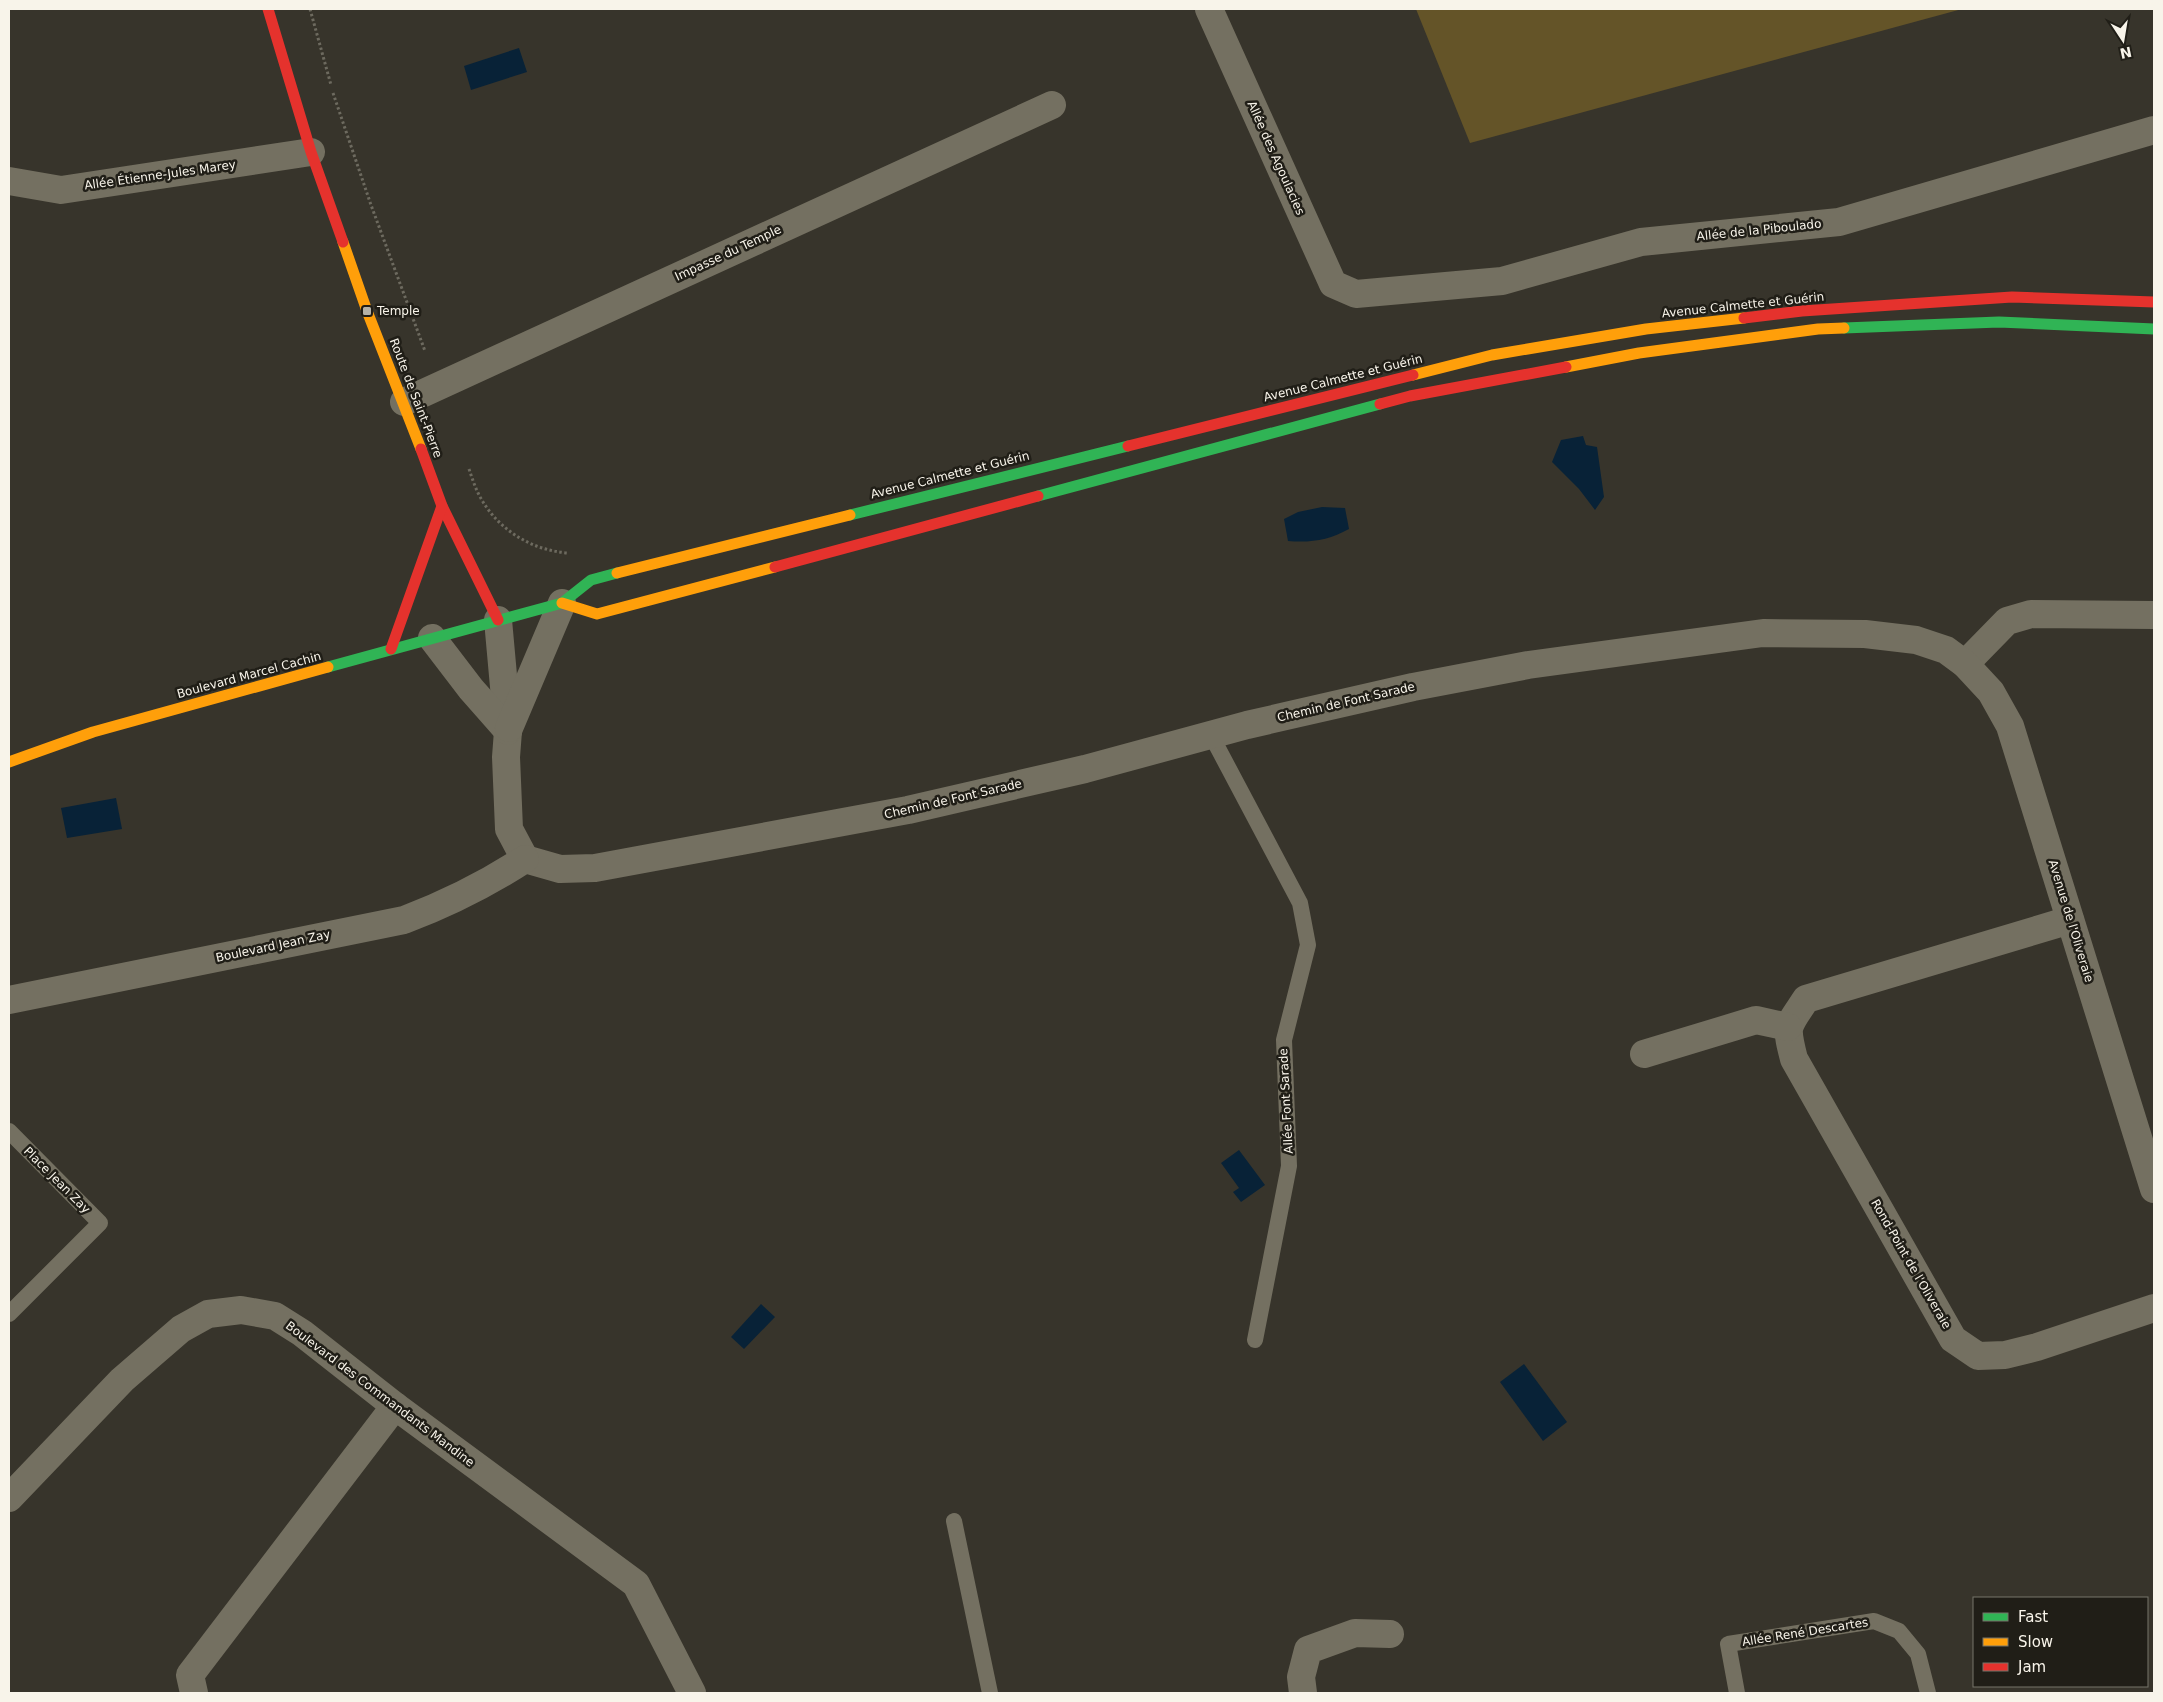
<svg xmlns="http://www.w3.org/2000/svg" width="2163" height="1702" font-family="'DejaVu Sans',sans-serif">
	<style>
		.green { fill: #645428 }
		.water { fill: #082237 }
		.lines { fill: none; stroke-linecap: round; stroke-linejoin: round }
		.path { stroke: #6d6a5f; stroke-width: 3; stroke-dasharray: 2.5 2.5; stroke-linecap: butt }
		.lane { stroke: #747061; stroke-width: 16 }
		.street { stroke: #747061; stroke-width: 28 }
		.fast { stroke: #30b455; stroke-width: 11 }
		.slow { stroke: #ff9f0a; stroke-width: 11 }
		.jam { stroke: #e5322d; stroke-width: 11 }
		.poi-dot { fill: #b4b1a7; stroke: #201e17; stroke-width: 2 }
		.labels { text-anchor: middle; stroke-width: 5; stroke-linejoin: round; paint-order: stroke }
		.street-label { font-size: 12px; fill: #f8f4ea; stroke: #201e17 }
		.poi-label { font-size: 12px; fill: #f8f4ea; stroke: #201e17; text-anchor: start }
	</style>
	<rect width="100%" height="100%" fill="#37342b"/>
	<polygon class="green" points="1416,9 1962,9 1470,143"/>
	<g class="water">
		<polygon points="519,48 527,72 471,90 464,66"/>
		<polygon points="1583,436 1586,445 1597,447 1604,497 1595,510 1579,489 1552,462 1561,440"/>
		<path d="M1322,507L1345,508L1349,529C1329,540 1311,543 1288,541L1284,519L1298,512Z"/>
		<polygon points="116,798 122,829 67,838 61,808"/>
		<polygon points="1239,1150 1265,1185 1241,1202 1233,1192 1239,1188 1221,1163"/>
		<polygon points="761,1304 775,1317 744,1349 731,1337"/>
		<polygon points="1524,1364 1567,1422 1543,1441 1500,1382"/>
	</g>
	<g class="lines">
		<g class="path">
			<polyline points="310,9 331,85"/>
			<polyline points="333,93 371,205 425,351"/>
			<path d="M469,469C472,478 475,487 479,495C497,529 530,550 568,553"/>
		</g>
		<g class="lane">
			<polyline points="1211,735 1300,903 1308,945 1284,1040 1289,1166 1255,1340"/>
			<polyline points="9,1131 100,1223 9,1314"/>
			<polyline points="954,1521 990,1693"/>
			<polyline points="1737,1693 1728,1644 1874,1621 1899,1631 1918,1654 1928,1693"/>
		</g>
		<g class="street">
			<polyline points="1209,9 1333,284 1356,294 1502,281 1641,242 1839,222 2154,130"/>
			<polyline points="9,181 61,190 311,152"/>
			<polyline points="404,402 1052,105"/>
			<polyline points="498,620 508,731 506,757 509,829 525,859"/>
			<polyline points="432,638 471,689 508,731"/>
			<polyline points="1965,664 2007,621 2031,614 2154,615"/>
			<polyline points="509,728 562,603"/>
			<polyline points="525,859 560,869 595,868 908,810 1085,769 1247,725 1413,687 1528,665 1763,633 1865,634 1916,640 1946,650 1965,664 1991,692 2010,726 2154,1189"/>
			<path d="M2070,920L1806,999C1787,1028 1785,1024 1794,1059L1953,1339L1978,1356L2005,1355L2037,1347L2154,1308"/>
			<path d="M9,1000L404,920C449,903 485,885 525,859"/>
			<polyline points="1644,1054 1756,1020 1788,1027"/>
			<polyline points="9,1498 122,1380 181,1329 208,1314 241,1310 275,1316 302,1333 395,1406 636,1584 692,1693"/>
			<polyline points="194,1693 190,1675 395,1406"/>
			<polyline points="1303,1693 1301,1677 1308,1650 1355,1633 1390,1634"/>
		</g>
		<g class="fast">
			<polyline points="1844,328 1999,322 2154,329"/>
			<polyline points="1038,496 1380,404"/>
			<polyline points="850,515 1128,446"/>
			<polyline points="328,667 562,603 591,580 617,573"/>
		</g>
		<g class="slow">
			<polyline points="343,242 367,311 421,449"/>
			<polyline points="1566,367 1639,353 1818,329 1844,328"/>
			<polyline points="1413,375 1492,355 1646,329 1744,318"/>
			<polyline points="617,573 850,515"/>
			<polyline points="562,603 597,614 775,567"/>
			<polyline points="9,762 93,732 328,667"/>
		</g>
		<g class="jam">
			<polyline points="268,9 311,152 343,242"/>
			<polyline points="1744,318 1802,311 2012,297 2154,302"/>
			<polyline points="1380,404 1410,396 1566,367"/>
			<polyline points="1128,446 1413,375"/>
			<polyline points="421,449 442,506 498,620"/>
			<polyline points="775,567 1038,496"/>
			<polyline points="391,649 442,506"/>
		</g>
	</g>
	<rect class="poi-dot" x="362" y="306" width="10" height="10" rx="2.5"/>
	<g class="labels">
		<g class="street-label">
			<text transform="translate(1276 158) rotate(66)" y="4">Allée des Agoulacies</text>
			<text transform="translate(160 175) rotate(-8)" y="4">Allée Étienne-Jules Marey</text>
			<text transform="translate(1759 230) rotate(-6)" y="4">Allée de la Piboulado</text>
			<text transform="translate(728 253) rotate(-25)" y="4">Impasse du Temple</text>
			<text transform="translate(1743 305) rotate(-6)" y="4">Avenue Calmette et Guérin</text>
			<text transform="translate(1343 378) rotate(-14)" y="4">Avenue Calmette et Guérin</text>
			<text transform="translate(416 398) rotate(69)" y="4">Route de Saint-Pierre</text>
			<text transform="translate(950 475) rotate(-14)" y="4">Avenue Calmette et Guérin</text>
			<text transform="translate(249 675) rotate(-15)" y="4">Boulevard Marcel Cachin</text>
			<text transform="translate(1346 702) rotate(-13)" y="4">Chemin de Font Sarade</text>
			<text transform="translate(953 799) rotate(-13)" y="4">Chemin de Font Sarade</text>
			<text transform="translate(2071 921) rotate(73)" y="4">Avenue de l'Oliveraie</text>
			<text transform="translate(273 946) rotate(-12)" y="4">Boulevard Jean Zay</text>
			<text transform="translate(1286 1101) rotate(-93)" y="4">Allée Font Sarade</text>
			<text transform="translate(57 1180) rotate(45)" y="4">Place Jean Zay</text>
			<text transform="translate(1911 1264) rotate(60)" y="4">Rond-Point de l'Oliveraie</text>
			<text transform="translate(380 1394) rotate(37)" y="4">Boulevard des Commandants Mandine</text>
			<text transform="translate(1805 1632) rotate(-9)" y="4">Allée René Descartes</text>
		</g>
		<g class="poi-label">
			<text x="377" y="315">Temple</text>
		</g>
	</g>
	<rect width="2163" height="1702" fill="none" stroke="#f8f4ea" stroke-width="20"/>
	<rect x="1973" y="1597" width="175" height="90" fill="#201e17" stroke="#76746b"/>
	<rect x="1983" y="1613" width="25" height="8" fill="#30b455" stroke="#76746b"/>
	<text x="2018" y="1622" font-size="15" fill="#f8f4ea">Fast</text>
	<rect x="1983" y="1638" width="25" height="8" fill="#ff9f0a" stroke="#76746b"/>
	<text x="2018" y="1647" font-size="15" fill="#f8f4ea">Slow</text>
	<rect x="1983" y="1663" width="25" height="8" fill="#e5322d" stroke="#76746b"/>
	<text x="2018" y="1672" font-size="15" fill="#f8f4ea">Jam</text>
	<g transform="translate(2123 40) rotate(168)" stroke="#201e17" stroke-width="4" paint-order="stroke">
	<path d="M0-4L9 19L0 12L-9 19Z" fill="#f8f4ea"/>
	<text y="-8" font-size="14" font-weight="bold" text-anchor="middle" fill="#f8f4ea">N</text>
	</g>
</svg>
